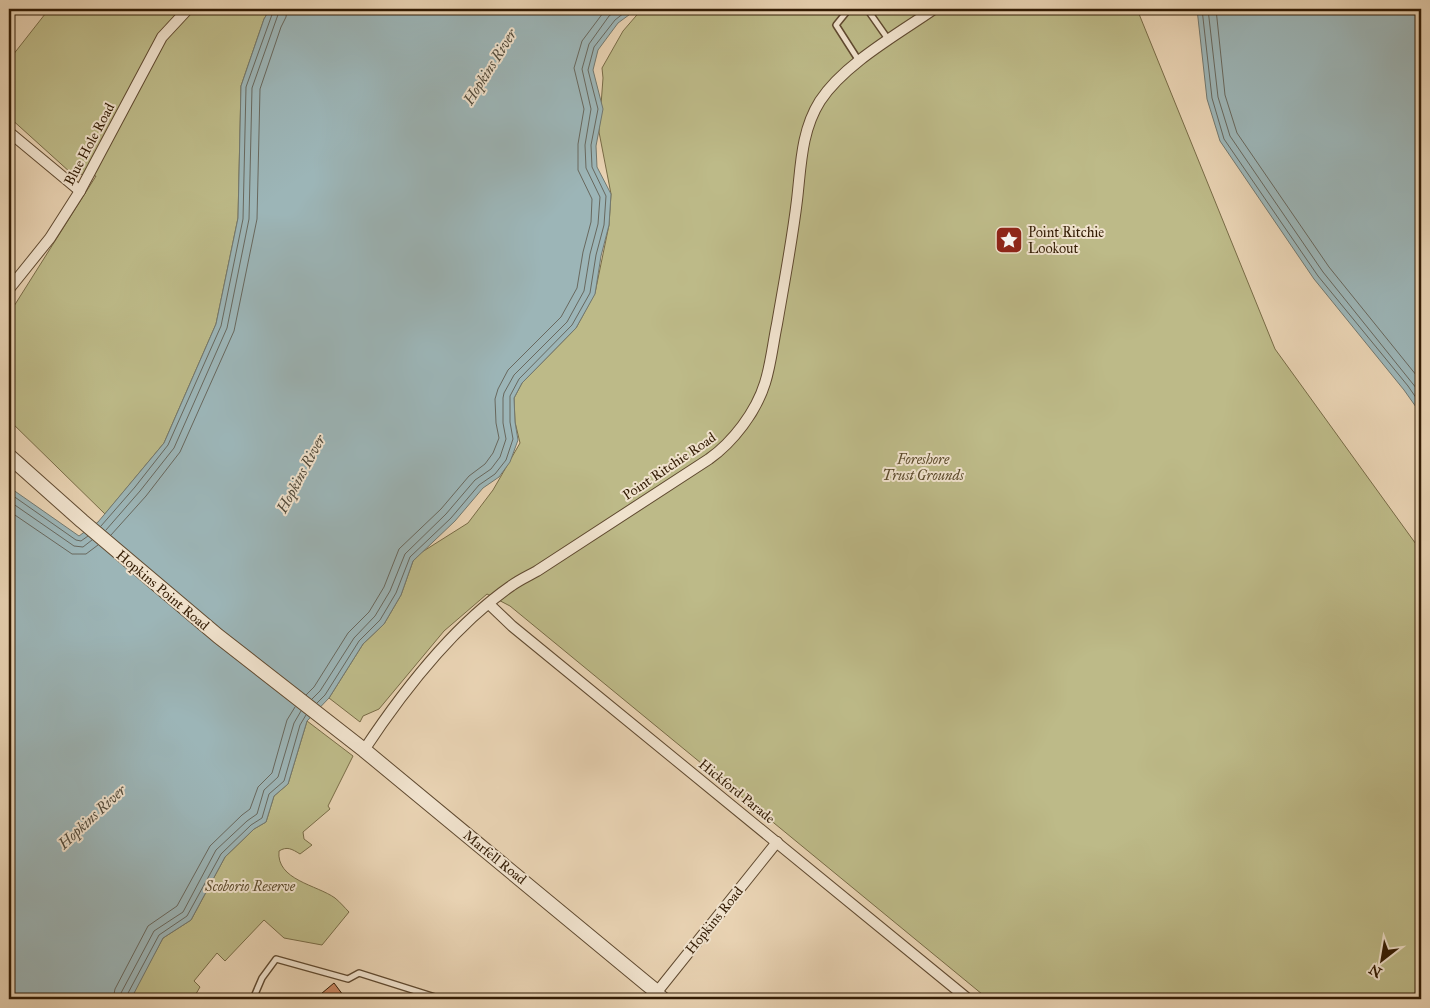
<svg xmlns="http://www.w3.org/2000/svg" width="1430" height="1008" font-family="'IM FELL Great Primer',serif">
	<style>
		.green { fill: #bdba88; stroke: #786b46 }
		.water { fill: #9cb5b7; stroke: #72786f }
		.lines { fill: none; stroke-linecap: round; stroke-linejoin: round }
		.shore { stroke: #68685e; stroke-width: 1 }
		.building { fill: #c88560; stroke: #331c04 }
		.service-casing { stroke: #604a30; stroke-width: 8 }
		.minor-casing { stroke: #604a30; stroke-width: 12 }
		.tertiary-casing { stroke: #604a30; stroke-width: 16 }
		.service { stroke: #f0e2cd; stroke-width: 5 }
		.minor { stroke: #f0e2cd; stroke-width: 10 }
		.tertiary { stroke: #f0e2cd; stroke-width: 14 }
		.labels { text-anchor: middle; stroke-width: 4; stroke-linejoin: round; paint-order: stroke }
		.street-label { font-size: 14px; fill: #331c04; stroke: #f0e2cd }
		.poi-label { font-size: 14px; fill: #331c04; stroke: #f0e2cd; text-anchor: start }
		.park-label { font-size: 14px; font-style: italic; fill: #5c4b2c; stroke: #f0e2cd }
		.water-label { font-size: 15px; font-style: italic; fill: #524a3a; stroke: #f0e2cd }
	</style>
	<rect width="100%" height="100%" fill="#e8d2b2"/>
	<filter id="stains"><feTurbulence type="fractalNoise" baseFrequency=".004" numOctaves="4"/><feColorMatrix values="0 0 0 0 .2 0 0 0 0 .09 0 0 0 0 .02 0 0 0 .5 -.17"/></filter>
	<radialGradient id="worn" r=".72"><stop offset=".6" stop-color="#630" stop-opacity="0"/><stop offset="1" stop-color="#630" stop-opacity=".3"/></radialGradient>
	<g class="green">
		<polygon points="49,9 270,9 264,19 241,86 238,218 216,324 164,443 105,514 9,420 9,314 96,176 71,173 9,117 9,60"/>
		<polygon points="642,9 1137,9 1275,349 1421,551 1421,999 988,999 510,606 487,594 444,631 379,709 363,716 360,722 329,698 363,644 384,624 401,595 413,561 422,552 468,523 493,490 520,443 515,422 514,398 522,383 576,328 595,293 609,225 611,194 599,132 603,78 602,68 623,31"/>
		<path d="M307,721L353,756L328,806L330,809L303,832L304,839L312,845L300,854C292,849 287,846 279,851C276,880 317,885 335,898C340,902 345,908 349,912L322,945L284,938L264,920L225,961L217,953L194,981L200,987L193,999H130L163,938L191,920L225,857L254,829L266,822L274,796L288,784Z"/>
	</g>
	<g class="water">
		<polygon points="270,9 637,9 618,23 598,50 593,70 603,109 596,146 597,167 611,194 609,225 601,256 595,294 576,328 522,383 514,398 515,422 518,440 510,462 499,477 483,488 455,521 413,561 401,595 384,624 363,644 329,698 307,721 288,784 274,796 266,822 254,829 225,857 191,920 163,938 131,999 9,999 9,487 79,536 98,522 164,443 216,324 238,218 241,86 264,19"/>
		<polygon points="1197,9 1421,9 1421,414 1404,390 1314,279 1220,141 1207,99"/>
	</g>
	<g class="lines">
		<g class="shore">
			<polyline points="1202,9 1212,98 1224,139 1318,276 1408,386 1421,405"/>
			<polyline points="1208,9 1218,97 1230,136 1323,272 1421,394"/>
			<polyline points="1216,9 1225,95 1237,133 1329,267 1421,381"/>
			<polyline points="9,493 76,540 81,541 88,536"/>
			<polyline points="9,501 74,546 83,547 92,540"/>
			<polyline points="9,511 72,554 86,554 98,545"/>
			<polyline points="101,526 135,487 168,445 221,326 243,219 246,87 274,9"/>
			<polyline points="106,530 140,491 174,448 227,328 249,219 252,88 280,9"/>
			<polyline points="111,535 146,496 180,452 234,331 257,219 260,89 281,27 286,17 287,9"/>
			<polyline points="306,695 314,687 348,633 369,612 384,587 399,549 441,509 469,476 485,464 493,453 499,438 496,423 495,399 498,389 508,370 561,317 577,288 583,252 591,222 592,199 578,170 578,144 584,109 574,68 582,41 606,9"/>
			<polyline points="312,699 320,691 354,638 375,616 390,591 405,554 446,514 475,480 491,469 500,457 506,439 503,423 503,398 504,393 514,375 567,322 584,291 590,254 598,224 600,197 586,168 585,145 591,109 582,69 589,44 609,16 618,9"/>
			<polyline points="317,703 325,695 359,641 380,620 396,593 410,557 451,518 479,485 495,474 506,460 513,439 510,422 510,396 519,379 572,325 590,293 596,255 604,225 606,196 592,167 591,145 598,109 588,70 594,47 615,20 629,9"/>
			<polyline points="113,999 115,989 148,926 177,906 210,846 242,815 250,809 258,787 272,773 287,720 295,707"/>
			<polyline points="120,999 121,993 154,931 183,912 216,850 247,821 257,814 264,790 278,777 294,723 301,711"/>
			<polyline points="127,999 127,995 159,935 187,916 221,854 251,825 262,818 269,794 284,781 300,725 306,715"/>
		</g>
	</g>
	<polygon class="building" points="334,983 346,999 315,999"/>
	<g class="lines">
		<g class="service-casing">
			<g id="service">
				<polyline points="849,9 836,25 859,61"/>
				<polyline points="867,9 888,39"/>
				<polyline points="253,999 262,978 276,959 348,979 359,973 435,997 437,999"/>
			</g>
		</g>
		<g class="minor-casing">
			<g id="minor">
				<polyline points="9,132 80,191"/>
				<polyline points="9,289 50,238 80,191 162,37 188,9"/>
				<polyline points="489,604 512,626 968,999"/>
				<path d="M364,750C403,691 452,627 511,586C519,580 528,576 537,571L709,459C733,442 756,412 765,383C771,364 773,343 777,324C784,283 792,242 797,200C801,166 801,131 820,101C844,64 898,34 934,9"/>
				<polyline points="666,999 657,992 777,842"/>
			</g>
		</g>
		<g class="tertiary-casing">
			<polyline id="tertiary" points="9,456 82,521 218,636 364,750 647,984 657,992 651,999"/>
		</g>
		<use href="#service" class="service"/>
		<use href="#minor" class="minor"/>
		<use href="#tertiary" class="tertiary"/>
	</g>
	<defs>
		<g id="sight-square" transform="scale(1.4375)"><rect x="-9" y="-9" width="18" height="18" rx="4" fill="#8f2418" stroke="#f0e2cd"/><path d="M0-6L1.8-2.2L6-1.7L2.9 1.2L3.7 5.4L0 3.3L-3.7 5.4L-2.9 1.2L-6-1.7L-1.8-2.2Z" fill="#fff"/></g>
	</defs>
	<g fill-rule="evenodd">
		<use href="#sight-square" x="1009" y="240"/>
	</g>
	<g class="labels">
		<g class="street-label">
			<text transform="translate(89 144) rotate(-62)" y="5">Blue Hole Road</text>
			<text transform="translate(669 466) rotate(-34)" y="5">Point Ritchie Road</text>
			<text transform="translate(163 590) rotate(40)" y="5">Hopkins Point Road</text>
			<text transform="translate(737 791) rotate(39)" y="5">Hickford Parade</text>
			<text transform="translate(495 857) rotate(39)" y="5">Marfell Road</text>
			<text transform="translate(714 920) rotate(-51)" y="5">Hopkins Road</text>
		</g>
		<g class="poi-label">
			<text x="1028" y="237">Point Ritchie<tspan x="1028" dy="16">Lookout</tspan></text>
		</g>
		<g class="park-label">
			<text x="923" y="464">Foreshore<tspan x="923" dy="16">Trust Grounds</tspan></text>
			<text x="250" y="891">Scoborio Reserve</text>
		</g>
		<g class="water-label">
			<text transform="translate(490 67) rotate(-58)" y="5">Hopkins River</text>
			<text transform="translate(301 474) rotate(-62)" y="5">Hopkins River</text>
			<text transform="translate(92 817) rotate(-43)" y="5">Hopkins River</text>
		</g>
	</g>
	<rect width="1430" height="1008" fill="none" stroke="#e8d2b2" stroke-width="30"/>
	<rect x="10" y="10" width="1410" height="988" fill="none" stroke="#331c04" stroke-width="2.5"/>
	<rect x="15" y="15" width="1400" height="978" fill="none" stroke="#331c04"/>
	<g transform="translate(1382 960) rotate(211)" stroke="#f0e2cd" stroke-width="4" paint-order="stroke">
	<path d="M0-4L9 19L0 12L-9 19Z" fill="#331c04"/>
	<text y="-8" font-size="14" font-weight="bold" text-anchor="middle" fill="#331c04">N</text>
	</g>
	<rect width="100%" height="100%" filter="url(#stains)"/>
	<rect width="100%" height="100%" fill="url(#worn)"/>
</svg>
